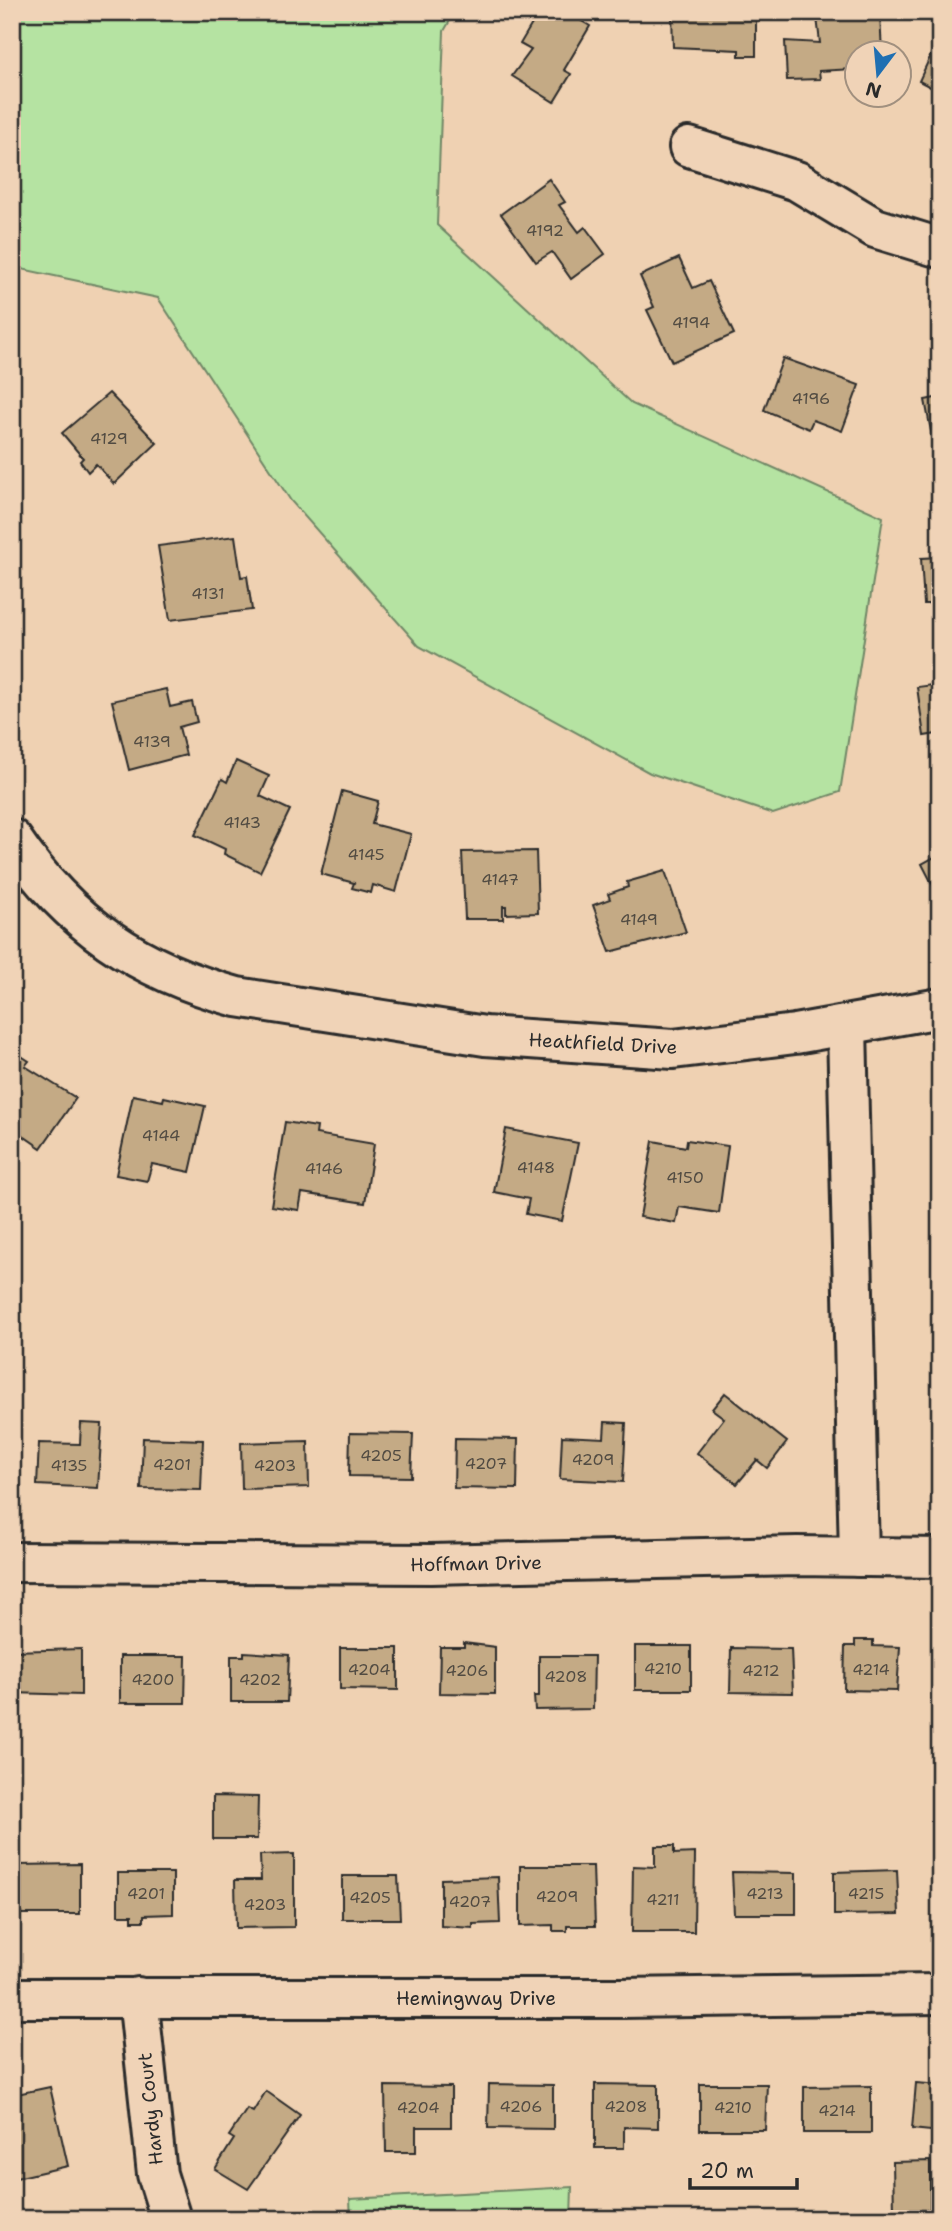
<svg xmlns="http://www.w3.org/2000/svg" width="952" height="2231" font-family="'Shantell Sans',sans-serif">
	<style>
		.green { fill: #b5e3a2; stroke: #708766; stroke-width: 2 }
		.building { fill: #c4aa85; stroke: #2b2b2b; stroke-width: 2 }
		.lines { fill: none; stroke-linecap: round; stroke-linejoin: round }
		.minor-casing { stroke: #2b2b2b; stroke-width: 44 }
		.minor { stroke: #f0d3b7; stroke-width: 38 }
		.labels { text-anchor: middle; stroke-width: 5; stroke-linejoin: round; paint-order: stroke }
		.number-label { font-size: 16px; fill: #514b42 }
		.street-label { font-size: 19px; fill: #2b2b2b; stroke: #f0d3b7 }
	</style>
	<rect width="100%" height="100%" fill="#efd1b2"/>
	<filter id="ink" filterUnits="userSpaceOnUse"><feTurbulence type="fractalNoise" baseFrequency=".0143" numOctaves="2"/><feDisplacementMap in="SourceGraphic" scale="14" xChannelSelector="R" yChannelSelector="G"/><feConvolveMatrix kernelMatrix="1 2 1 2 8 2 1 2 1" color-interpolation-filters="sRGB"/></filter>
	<g filter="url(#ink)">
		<g class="green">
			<polygon points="12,12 455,12 444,31 437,225 632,404 883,517 840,792 773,814 650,773 419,646 291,501 158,298 12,267"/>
			<polygon points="572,2187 571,2219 351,2219 350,2199"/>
		</g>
		<g class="building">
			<polygon points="539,12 566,12 590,26 564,70 571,74 554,102 512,76 531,50 520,44"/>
			<polygon points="672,12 756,12 756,56 739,56 739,50 673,47"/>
			<polygon points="880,15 882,52 858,52 858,77 853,77 853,69 819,71 820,79 787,80 785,41 820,43 817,17"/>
			<polygon points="936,44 940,46 940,92 919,81"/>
			<polygon points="549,179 565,202 559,205 579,232 585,227 605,254 571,279 552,252 536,262 501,214"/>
			<polygon points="679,258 693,288 709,281 734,334 672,362 647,310 654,307 640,276"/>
			<polygon points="783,358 859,385 842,431 813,420 809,429 764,410"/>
			<polygon points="109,393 157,443 114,484 96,464 88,472 80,461 83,458 62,433"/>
			<polygon points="940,397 940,446 934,447 925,400"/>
			<polygon points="235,536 241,577 247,576 252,610 170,620 158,546"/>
			<polygon points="940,557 940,637 937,637 934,604 924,604 921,558"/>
			<polygon points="940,684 940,753 937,734 924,736 917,687"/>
			<polygon points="166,689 170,707 192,702 197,722 179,727 186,755 129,770 112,701"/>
			<polygon points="236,761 269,776 260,796 290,810 260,872 224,854 225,849 195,835 222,779 227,782"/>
			<polygon points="342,791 378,801 372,824 411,834 396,892 373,885 371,893 352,888 354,883 321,874"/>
			<polygon points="536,851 538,913 506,914 506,906 503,906 503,919 465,919 462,852"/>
			<polygon points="940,854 940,899 922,864"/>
			<polygon points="665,871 686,932 610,952 593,905 610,899 608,894 628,887 627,882"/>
			<polygon points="12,1050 29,1061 25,1066 76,1098 41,1148 12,1128"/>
			<polygon points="133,1095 163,1101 164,1097 205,1106 190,1172 152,1164 147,1181 116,1175"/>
			<polygon points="285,1122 317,1127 316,1134 374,1144 365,1203 302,1193 299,1210 271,1206"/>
			<polygon points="506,1129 578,1143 562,1221 526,1214 529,1199 494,1192"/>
			<polygon points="687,1140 728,1146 719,1213 679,1207 676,1223 640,1217 653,1141 686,1147"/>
			<polygon points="725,1393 787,1442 767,1468 757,1460 737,1484 697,1453 724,1418 712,1409"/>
			<polygon points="605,1422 626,1423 623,1482 560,1479 562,1436 604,1438"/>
			<polygon points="81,1423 102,1424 98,1488 37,1485 39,1443 80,1444"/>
			<polygon points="350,1433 413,1434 411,1477 349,1476"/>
			<polygon points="143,1438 203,1440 201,1490 141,1489"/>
			<polygon points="455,1438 518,1439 517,1489 454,1488"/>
			<polygon points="308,1441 309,1487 242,1489 241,1443"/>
			<polygon points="855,1640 873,1640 873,1646 900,1647 897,1691 844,1690 845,1646 855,1646"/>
			<polygon points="464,1643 495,1647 495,1694 439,1693 440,1647 464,1647"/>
			<rect x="635" y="1646" width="56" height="44"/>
			<polygon points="340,1648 398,1648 398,1690 340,1689"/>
			<polygon points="731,1648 791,1649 793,1693 730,1692"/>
			<polygon points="81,1649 81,1695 12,1693 12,1651"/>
			<polygon points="244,1652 289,1655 287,1702 231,1702 231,1656 244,1656"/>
			<polygon points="120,1656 186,1656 185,1703 120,1703"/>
			<polygon points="539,1656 594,1656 593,1709 535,1710 534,1696 539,1696"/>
			<polygon points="213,1796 258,1797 257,1839 213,1839"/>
			<polygon points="655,1846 674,1846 674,1854 695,1853 694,1932 632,1932 633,1866 655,1867"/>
			<polygon points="294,1854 294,1927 236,1928 235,1880 261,1880 260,1855"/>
			<polygon points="80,1864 80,1914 17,1914 16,1865"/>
			<polygon points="520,1866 593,1866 595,1926 567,1926 567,1931 553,1931 553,1925 520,1926"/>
			<polygon points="897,1870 899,1914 834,1915 834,1872"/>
			<polygon points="732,1872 796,1873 796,1914 734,1914"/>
			<polygon points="118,1873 173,1873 173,1914 144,1915 144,1921 132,1921 132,1915 118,1915"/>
			<polygon points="342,1876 398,1876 400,1919 342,1919"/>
			<polygon points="498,1877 500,1923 473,1924 473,1928 441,1926 441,1879"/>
			<polygon points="916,2083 940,2085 940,2132 912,2129"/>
			<polygon points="489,2084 553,2085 553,2129 488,2128"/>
			<polygon points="595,2084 658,2085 658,2128 624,2127 624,2148 595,2148"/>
			<polygon points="700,2084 767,2084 765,2130 700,2130"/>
			<polygon points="385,2086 451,2087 451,2127 416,2127 416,2152 386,2152"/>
			<polygon points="871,2086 871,2133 804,2133 804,2087"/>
			<polygon points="50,2087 68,2166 12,2179 12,2095"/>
			<polygon points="266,2091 300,2115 248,2189 215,2169 234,2139 229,2136 247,2109 253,2112"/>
			<polygon points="930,2161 930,2211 894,2212 893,2162"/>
		</g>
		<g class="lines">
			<g class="minor-casing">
				<g id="minor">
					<polyline points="689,147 797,181 875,228 940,248"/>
					<path d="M12,839C69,924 140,971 237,997L485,1036L673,1049L795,1034L940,1008"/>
					<polyline points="847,1026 859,1557"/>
					<polyline points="12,1562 431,1564 797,1556 940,1558"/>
					<polyline points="138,1997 157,2174 171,2219"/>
					<polyline points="12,1998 621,1998 940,1994"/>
				</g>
			</g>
			<use href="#minor" class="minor"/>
		</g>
	</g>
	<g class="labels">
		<g class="number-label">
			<text x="545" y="236">4192</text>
			<text x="691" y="328">4194</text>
			<text x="811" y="404">4196</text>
			<text x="109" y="444">4129</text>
			<text x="208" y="599">4131</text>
			<text x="152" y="747">4139</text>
			<text x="242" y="828">4143</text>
			<text x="366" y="860">4145</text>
			<text x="500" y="885">4147</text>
			<text x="639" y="925">4149</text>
			<text x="161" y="1141">4144</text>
			<text x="536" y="1173">4148</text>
			<text x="324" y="1174">4146</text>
			<text x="685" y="1183">4150</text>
			<text x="381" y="1461">4205</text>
			<text x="593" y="1465">4209</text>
			<text x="486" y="1469">4207</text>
			<text x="172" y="1470">4201</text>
			<text x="69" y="1471">4135</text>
			<text x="275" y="1471">4203</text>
			<text x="663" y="1674">4210</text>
			<text x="369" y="1675">4204</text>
			<text x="871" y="1675">4214</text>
			<text x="467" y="1676">4206</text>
			<text x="761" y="1676">4212</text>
			<text x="566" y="1682">4208</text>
			<text x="153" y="1685">4200</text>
			<text x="260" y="1685">4202</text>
			<text x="146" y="1899">4201</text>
			<text x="765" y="1899">4213</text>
			<text x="866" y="1899">4215</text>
			<text x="557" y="1902">4209</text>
			<text x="370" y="1903">4205</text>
			<text x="663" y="1905">4211</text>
			<text x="470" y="1907">4207</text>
			<text x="265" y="1910">4203</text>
			<text x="521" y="2112">4206</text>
			<text x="626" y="2112">4208</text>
			<text x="418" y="2113">4204</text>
			<text x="733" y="2113">4210</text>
			<text x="837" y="2116">4214</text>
		</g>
		<g class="street-label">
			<text transform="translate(603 1043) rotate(3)" y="7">Heathfield Drive</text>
			<text transform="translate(476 1563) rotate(-1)" y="7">Hoffman Drive</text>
			<text x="476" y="2005">Hemingway Drive</text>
			<text transform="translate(150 2109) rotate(-96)" y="7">Hardy Court</text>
		</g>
	</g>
	<rect width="952" height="2231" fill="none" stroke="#f0d3b7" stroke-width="42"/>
	<rect x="21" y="21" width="910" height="2189" fill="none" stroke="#2b2b2b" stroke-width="2.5" filter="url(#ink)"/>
	<g transform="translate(878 74) rotate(196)"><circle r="33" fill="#f0d3b7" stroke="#a1907f" stroke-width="2"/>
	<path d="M0-5L12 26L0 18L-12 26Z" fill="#1f6fb2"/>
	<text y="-10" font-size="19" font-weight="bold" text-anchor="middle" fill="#2b2b2b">N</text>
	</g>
	<path d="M690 2178v10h107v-10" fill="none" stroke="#2b2b2b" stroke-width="3.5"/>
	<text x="700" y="2178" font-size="21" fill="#2b2b2b" stroke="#f0d3b7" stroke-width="5" paint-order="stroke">20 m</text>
</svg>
